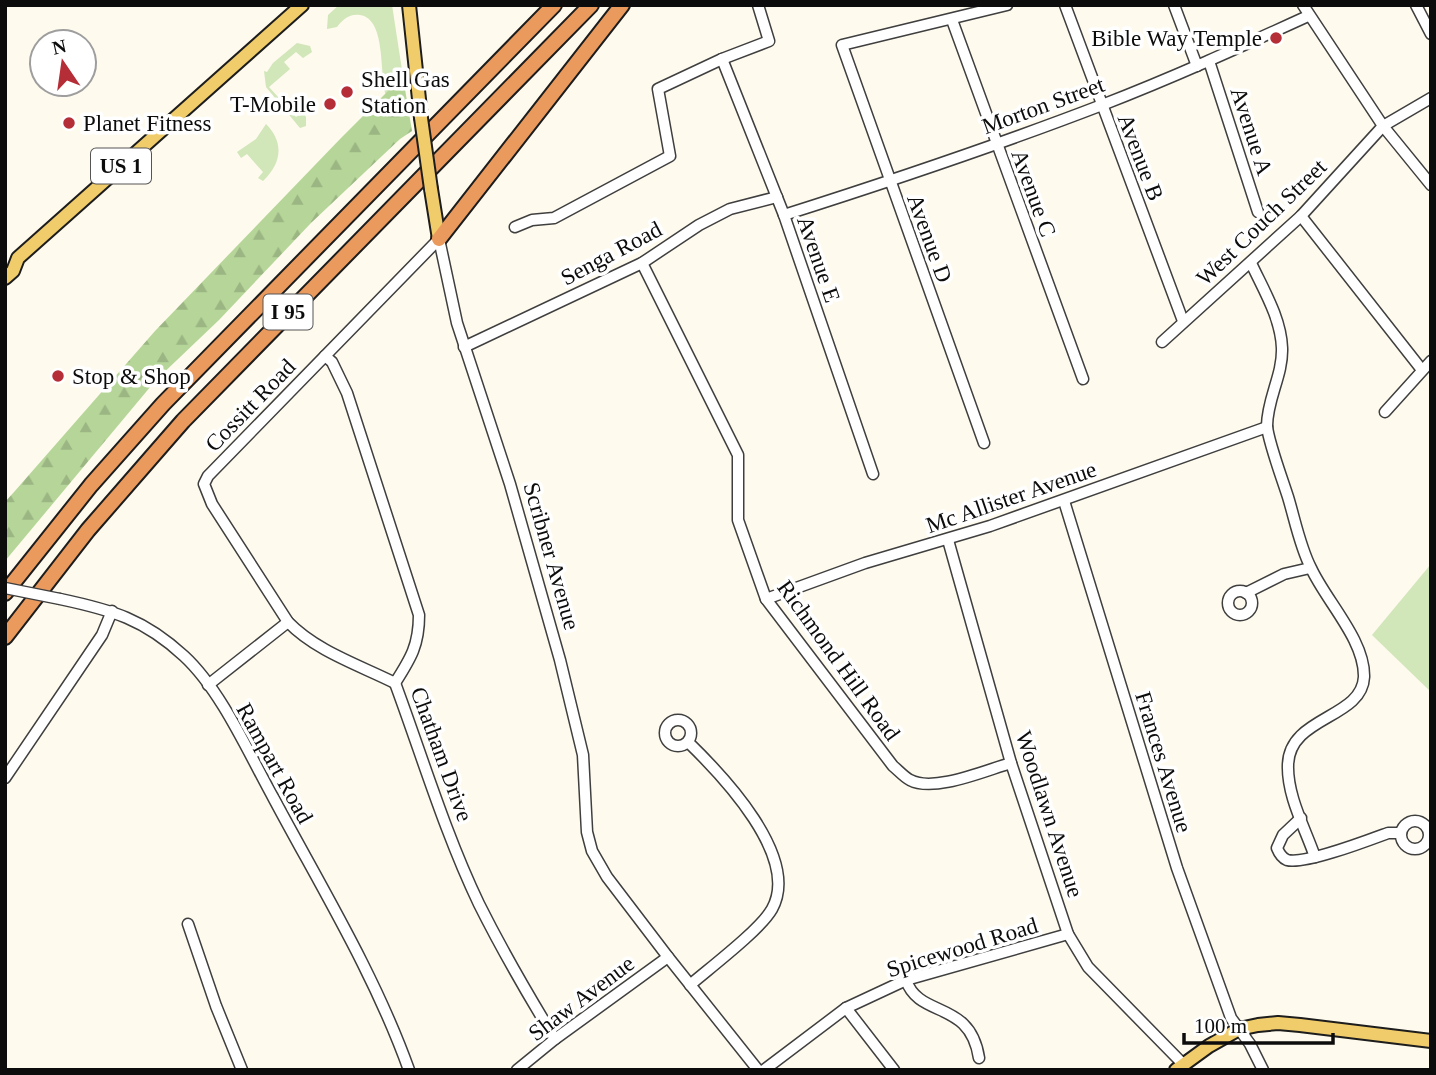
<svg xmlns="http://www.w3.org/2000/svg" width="1436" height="1075" font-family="'Times New Roman',serif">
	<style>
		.grass { fill: #d1e6b9 }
		.forest { fill: url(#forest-firs) }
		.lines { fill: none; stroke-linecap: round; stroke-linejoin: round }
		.minor-casing { stroke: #3f3f3f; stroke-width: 13 }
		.major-casing { stroke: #1d1d1d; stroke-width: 16 }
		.highway-casing { stroke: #1d1d1d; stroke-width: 18 }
		.minor { stroke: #fff; stroke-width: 10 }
		.major { stroke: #f0cc6a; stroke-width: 12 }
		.highway { stroke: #eb9a5d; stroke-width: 14 }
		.minor-bridge-casing { stroke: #3f3f3f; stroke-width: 13; stroke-linecap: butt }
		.major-bridge-casing { stroke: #1d1d1d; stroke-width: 16; stroke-linecap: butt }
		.minor-bridge { stroke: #fff; stroke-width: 10 }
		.major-bridge { stroke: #f0cc6a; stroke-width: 12 }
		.poi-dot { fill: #b42d37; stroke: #fff; stroke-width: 2.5 }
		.labels { text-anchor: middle; stroke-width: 7; stroke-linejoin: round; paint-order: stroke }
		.shield { fill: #fff; stroke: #555; stroke-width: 2 }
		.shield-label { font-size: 21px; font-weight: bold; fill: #0c0c0c }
		.poi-label { font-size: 23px; fill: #0c0c0c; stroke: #fff; text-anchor: start }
		.street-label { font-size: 23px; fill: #0c0c0c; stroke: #fff }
	</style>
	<defs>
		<pattern id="forest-firs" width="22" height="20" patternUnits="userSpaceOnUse" patternTransform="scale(1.75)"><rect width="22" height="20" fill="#b6d699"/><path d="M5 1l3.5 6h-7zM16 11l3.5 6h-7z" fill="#9bb683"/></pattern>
	</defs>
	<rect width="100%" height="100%" fill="#fefaed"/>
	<g class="grass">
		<path d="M339,5H392L404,83L393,86L386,95C379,76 387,19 360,15C350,13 342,20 337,27L327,29L328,15Z"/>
		<polygon points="297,43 310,46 312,52 303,58 296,52 284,62 290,69 269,87 296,117 303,112 306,117 306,126 300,128 266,87 264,71 267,72 273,63"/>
		<path d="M266,124C285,143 281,164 263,181L258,178L263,172L247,154L241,158L237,152L256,139Z"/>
		<polygon points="1431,564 1431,692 1372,635"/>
	</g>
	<polygon class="forest" points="404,83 412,131 400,139 311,223 219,320 156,380 5,561 5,502 14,492 155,331 341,138 393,86"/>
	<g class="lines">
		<g class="minor-casing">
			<g id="minor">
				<polyline points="1065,5 1183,321"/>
				<polyline points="1174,5 1197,66"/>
				<polyline points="1303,5 1383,126 1431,185"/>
				<polyline points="1416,5 1431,34"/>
				<polyline points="952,20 1083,379"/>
				<polyline points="722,59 784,215 873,474"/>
				<polyline points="1209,61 1258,212"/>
				<path d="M784,215C891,181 998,145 1102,105C1172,78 1240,47 1308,16"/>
				<polyline points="1301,216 1422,370"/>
				<polyline points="515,227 532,220 554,218 670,156 658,89 722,59 769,41 758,5"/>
				<polyline points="439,239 457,323 510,484 560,660 583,755 587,832 592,851 607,877 668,957 758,1070"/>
				<path d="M642,263L738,455V520L766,599L893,766C898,770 904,777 910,780C934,793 986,770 1011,763"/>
				<path d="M1251,263C1263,289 1281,318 1282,348C1283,375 1267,399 1267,426C1268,441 1283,481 1288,497C1295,520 1300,547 1311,568C1326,601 1365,640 1364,677C1362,719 1289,716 1288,765C1287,796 1305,828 1315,857"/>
				<polyline points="1162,342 1301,216 1383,126 1431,98"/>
				<polyline points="464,347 642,263 699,225 730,209 777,197"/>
				<path d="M325,356L332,362L347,393L419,615C419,645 411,658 395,683"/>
				<polyline points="1385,412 1431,361"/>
				<polyline points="984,443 842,45 1007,5"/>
				<polyline points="1064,501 1177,868 1231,1018 1250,1044 1263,1070"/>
				<polyline points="948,540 1011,763 1068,934 1088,967 1182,1063"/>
				<circle cx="1240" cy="603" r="12"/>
				<polyline points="1246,593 1284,574 1310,568"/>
				<path d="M60,599C112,610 144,619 184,656C221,690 249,754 274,799C321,887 375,975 409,1070"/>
				<polyline points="766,599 865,563 990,526 1267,427"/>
				<path d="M395,683C359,665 316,651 288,622L212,504L204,484L208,476L439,239"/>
				<path d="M395,683C422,756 445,833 479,904C502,950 528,995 555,1039"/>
				<polyline points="208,685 288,622"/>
				<circle cx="678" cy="733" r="13"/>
				<path d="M688,742C722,775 801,857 772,909C760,930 711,967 690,985"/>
				<polyline points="5,778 102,635 112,611"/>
				<path d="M1301,818L1283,835L1277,848C1279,853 1282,858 1287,860C1304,865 1369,840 1388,833H1401"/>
				<circle cx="1415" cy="835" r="14"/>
				<polyline points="188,924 216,1006 242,1070"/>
				<path d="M906,980C919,1019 970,999 979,1058"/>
				<polyline points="846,1008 894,1070"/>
				<polyline points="517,1070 555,1039 668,957"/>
				<polyline points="764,1070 846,1008 906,980 1068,934"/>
			</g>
		</g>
		<g class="major-casing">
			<g id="major">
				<polyline points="409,5 421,118"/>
				<polyline points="431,189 439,239"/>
				<polyline points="5,278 13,271 18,258 302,5"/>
				<polyline points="1176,1070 1209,1046 1239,1029 1258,1025 1278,1023 1300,1025 1431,1041"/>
			</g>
		</g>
		<g class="highway-casing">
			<g id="highway">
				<polyline points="439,239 622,5"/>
				<polyline points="5,593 91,485 163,404 554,5"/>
				<polyline points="5,637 88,530 183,421 591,5"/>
			</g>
		</g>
		<use href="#minor" class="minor"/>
		<use href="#major" class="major"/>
		<use href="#highway" class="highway"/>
		<g class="minor-bridge-casing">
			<polyline id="minor-bridge" points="5,588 60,599"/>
		</g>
		<g class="major-bridge-casing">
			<polyline id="major-bridge" points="421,118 431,189"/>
		</g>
		<use href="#minor-bridge" class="minor-bridge"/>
		<use href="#major-bridge" class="major-bridge"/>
	</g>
	<g class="poi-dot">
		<circle cx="1276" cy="38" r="7"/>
		<circle cx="347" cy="92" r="7"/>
		<circle cx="330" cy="104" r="7"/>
		<circle cx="69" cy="123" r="7"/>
		<circle cx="58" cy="376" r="7"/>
	</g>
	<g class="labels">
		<g class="shield">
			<rect x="91" y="148.5" width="60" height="35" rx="5"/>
			<rect x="263.5" y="294.5" width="49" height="35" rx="5"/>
		</g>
		<g class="shield-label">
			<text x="121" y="173">US 1</text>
			<text x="288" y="319">I 95</text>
		</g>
		<g class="poi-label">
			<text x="1262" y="46" text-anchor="end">Bible Way Temple</text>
			<text x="361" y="87">Shell Gas<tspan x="361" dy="26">Station</tspan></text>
			<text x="316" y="112" text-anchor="end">T-Mobile</text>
			<text x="83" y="131">Planet Fitness</text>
			<text x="72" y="384">Stop &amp; Shop</text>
		</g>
		<g class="street-label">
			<text transform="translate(1043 105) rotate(-20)" y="8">Morton Street</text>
			<text transform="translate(1252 131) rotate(72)" y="8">Avenue A</text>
			<text transform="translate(1141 157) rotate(69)" y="8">Avenue B</text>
			<text transform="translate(1034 193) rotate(70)" y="8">Avenue C</text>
			<text transform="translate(1261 222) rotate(-44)" y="8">West Couch Street</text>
			<text transform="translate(930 238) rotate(70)" y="8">Avenue D</text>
			<text transform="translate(611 253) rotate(-28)" y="8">Senga Road</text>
			<text transform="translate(819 259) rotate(71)" y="8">Avenue E</text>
			<text transform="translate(250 405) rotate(-46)" y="8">Cossitt Road</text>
			<text transform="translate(1011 497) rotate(-19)" y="8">Mc Allister Avenue</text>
			<text transform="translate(552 556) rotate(74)" y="8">Scribner Avenue</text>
			<text transform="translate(839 660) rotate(54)" y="8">Richmond Hill Road</text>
			<text transform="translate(442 754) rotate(70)" y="8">Chatham Drive</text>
			<text transform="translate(1164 762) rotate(73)" y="8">Frances Avenue</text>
			<text transform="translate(275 763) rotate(61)" y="8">Rampart Road</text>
			<text transform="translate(1050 814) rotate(72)" y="8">Woodlawn Avenue</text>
			<text transform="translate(962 947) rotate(-17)" y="8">Spicewood Road</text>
			<text transform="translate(581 998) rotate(-37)" y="8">Shaw Avenue</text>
		</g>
	</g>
	<rect width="1436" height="1075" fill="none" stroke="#0c0c0c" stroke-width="14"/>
	<g transform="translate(63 63) rotate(347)"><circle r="33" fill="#ffffff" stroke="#9e9e9e" stroke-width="2"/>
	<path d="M0-5L12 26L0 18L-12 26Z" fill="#b42d37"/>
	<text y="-10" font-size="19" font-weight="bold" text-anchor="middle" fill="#0c0c0c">N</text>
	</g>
	<path d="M1184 1033v10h149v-10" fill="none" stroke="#0c0c0c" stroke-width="3.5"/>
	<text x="1194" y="1033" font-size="21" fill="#0c0c0c" stroke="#ffffff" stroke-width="5" paint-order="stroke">100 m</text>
</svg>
